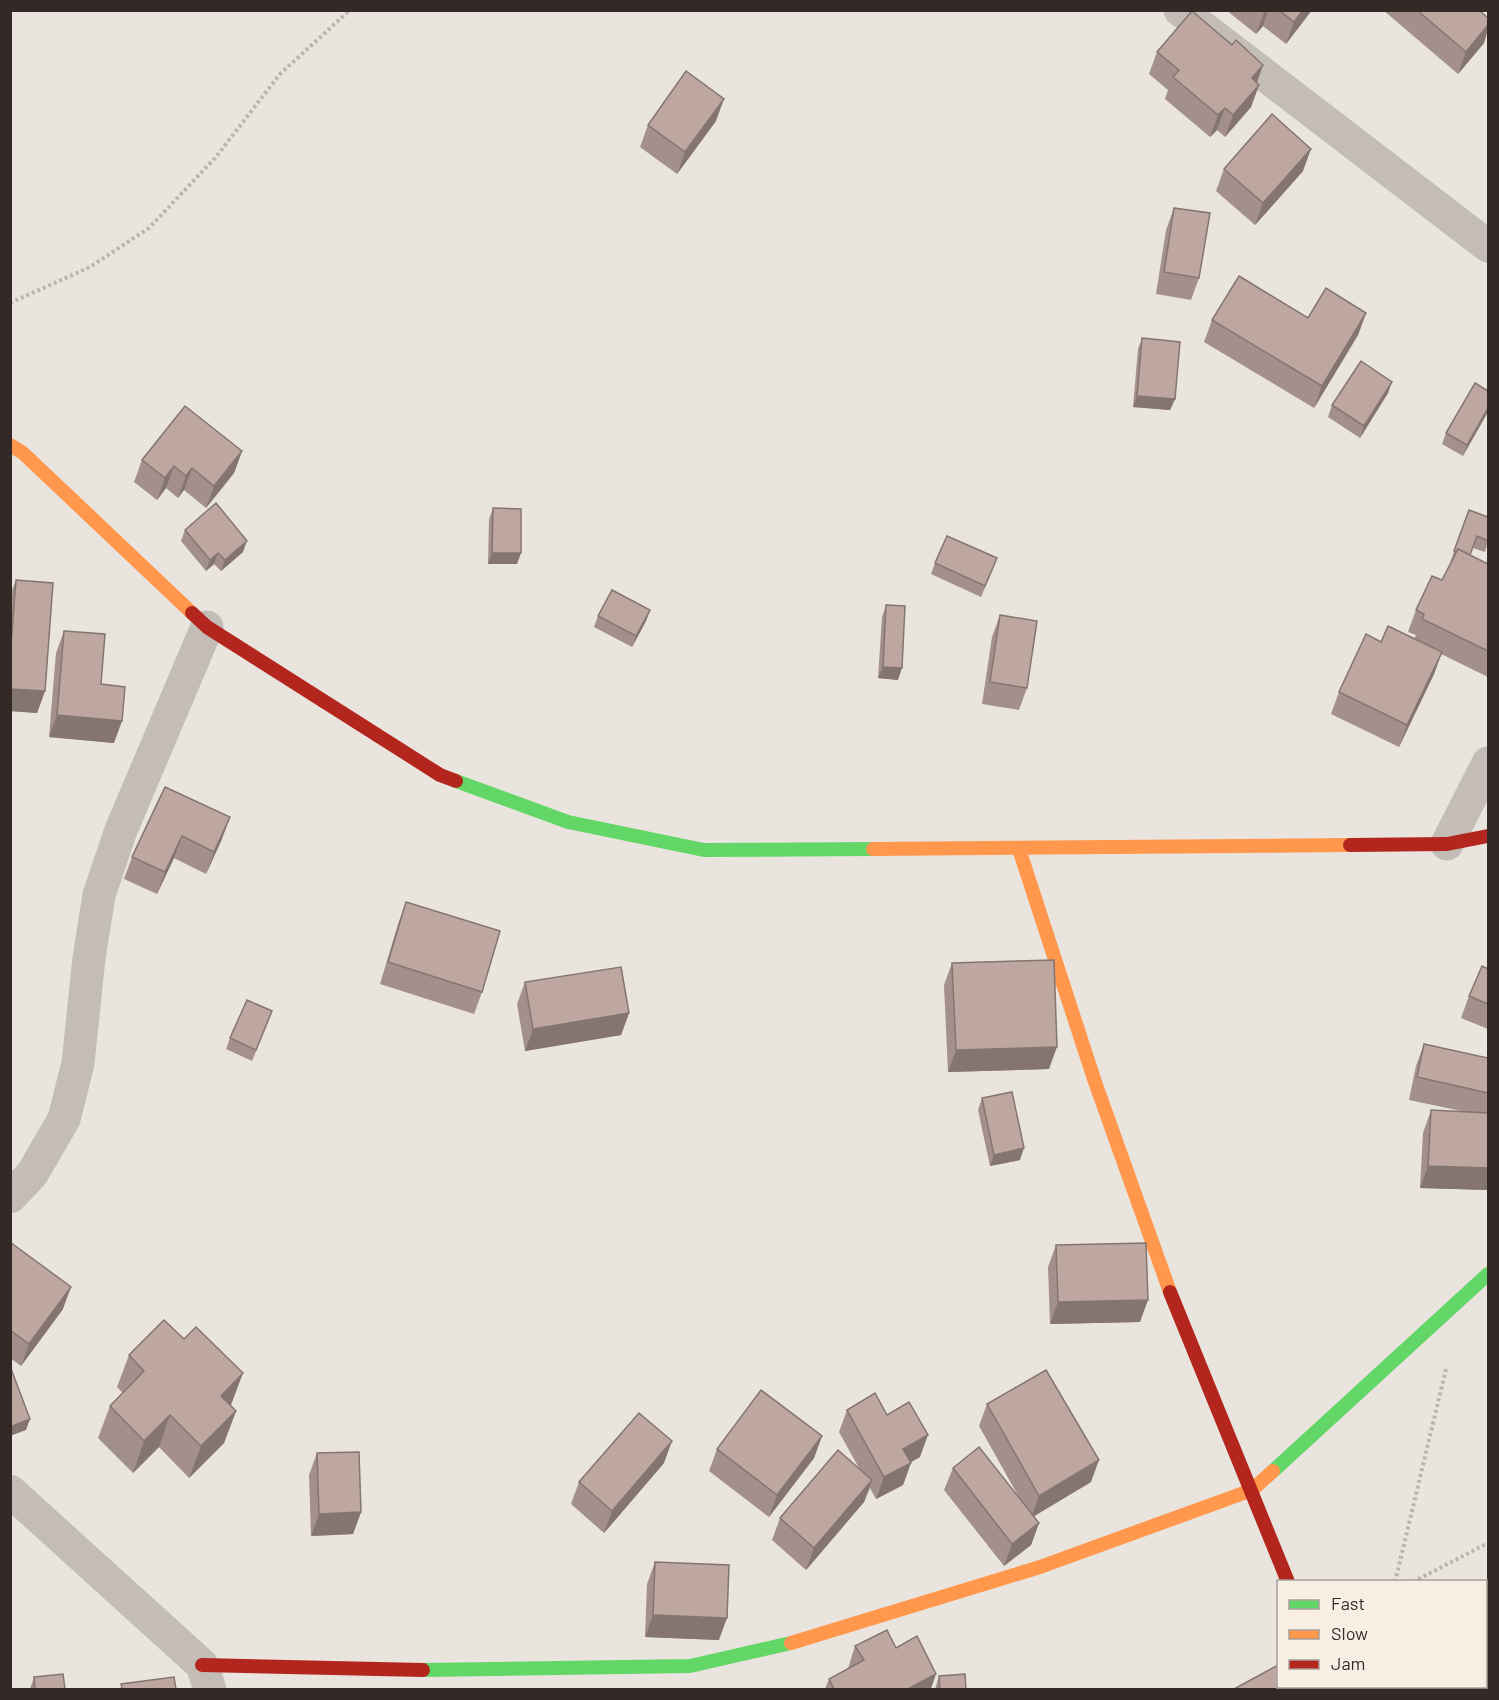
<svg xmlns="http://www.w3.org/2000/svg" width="1499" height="1700" font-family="Barlow,sans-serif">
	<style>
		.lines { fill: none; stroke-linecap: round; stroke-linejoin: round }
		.path { stroke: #bcb4af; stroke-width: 4; stroke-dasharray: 3 3; stroke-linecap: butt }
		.street { stroke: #c3bcb7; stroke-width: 33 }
		.fast { stroke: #63d668; stroke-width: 14 }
		.slow { stroke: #ff974d; stroke-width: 14 }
		.jam { stroke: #b3261e; stroke-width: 14 }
		.wall { fill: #a3908a }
		.shaded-wall { fill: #847570 }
		.building { fill: #bda7a0; stroke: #847570; stroke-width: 1.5 }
	</style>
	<rect width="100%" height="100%" fill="#eae4de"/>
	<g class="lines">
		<g class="path">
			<polyline points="10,303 90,267 149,228 216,157 280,74 350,10"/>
			<polyline points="1395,1582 1446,1369"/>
			<polyline points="1413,1582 1488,1543"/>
		</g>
		<g class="street">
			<polyline points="1180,10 1488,246"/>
			<polyline points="1447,844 1488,763"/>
			<polyline points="10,1197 32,1174 64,1119 78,1063 89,958 99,895 121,830 207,627"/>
			<polyline points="10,1491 202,1665 210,1690"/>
			<polyline points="1330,1686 1331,1690"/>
		</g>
		<g class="fast">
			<polyline points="456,781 568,822 704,850 873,849"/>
			<polyline points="1273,1471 1488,1274"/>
			<polyline points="423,1670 690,1666 791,1643"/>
		</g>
		<g class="slow">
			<polyline points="10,445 23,453 192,613"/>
			<polyline points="873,849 1350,845"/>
			<polyline points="1019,849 1095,1082 1170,1292"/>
			<polyline points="791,1643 1040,1567 1252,1490 1273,1471"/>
		</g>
		<g class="jam">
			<polyline points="192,613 207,627 440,775 456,781"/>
			<polyline points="1350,845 1447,844 1488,836"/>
			<polyline points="1170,1292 1288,1582"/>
			<polyline points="202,1665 423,1670"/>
		</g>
	</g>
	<g class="wall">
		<polygon points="1226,10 1312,10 1286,44 1263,26 1256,34"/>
		<polygon points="1383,10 1479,10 1484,43 1458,74"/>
		<polygon points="1232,45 1263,65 1257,83 1259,85 1251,107 1225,137 1217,130 1210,137 1165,99 1168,90 1149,74 1157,52"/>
		<polygon points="716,121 677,174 640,147 648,125"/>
		<polygon points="1224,169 1303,171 1255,225 1216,191"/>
		<polygon points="1174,208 1199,278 1191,300 1156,294 1166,230"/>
		<polygon points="1366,313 1358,335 1314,408 1204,342 1212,320 1308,318"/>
		<polygon points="1142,338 1175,399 1170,410 1133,407 1138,349"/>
		<polygon points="1488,391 1463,456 1442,444 1446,433"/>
		<polygon points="1388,393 1360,438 1328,417 1332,405"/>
		<polygon points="242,451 234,473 206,508 184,490 178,498 166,488 157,500 134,482 142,460"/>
		<polygon points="493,508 517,564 488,564 489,519"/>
		<polygon points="1469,510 1488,517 1488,541 1485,552 1473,548 1470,555 1488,564 1488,677 1441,654 1434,674 1399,747 1331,714 1339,692 1381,642 1414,639 1416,635 1408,632 1416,610 1442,580 1451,563 1450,563"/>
		<polygon points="185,530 243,552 221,571 214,564 206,571 181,541"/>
		<polygon points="935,563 993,569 981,597 931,574"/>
		<polygon points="16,580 45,691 37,713 10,711 10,595"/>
		<polygon points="886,605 898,680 878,678 882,617"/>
		<polygon points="650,610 646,621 632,647 594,627 598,616"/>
		<polygon points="1000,615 1027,688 1019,710 982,704 992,637"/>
		<polygon points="64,631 114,743 49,737 56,653"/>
		<polygon points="165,787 222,839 206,874 174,858 157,894 124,879 132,857"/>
		<polygon points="406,902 482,992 474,1014 380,984 398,924"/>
		<polygon points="952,963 1049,1069 948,1072 944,985"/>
		<polygon points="1488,969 1488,1029 1461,1018 1469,996"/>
		<polygon points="525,982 629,1013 621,1035 525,1051 517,1004"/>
		<polygon points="268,1022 252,1061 226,1049 230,1038"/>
		<polygon points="1424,1044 1488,1058 1488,1190 1420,1188 1423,1133 1431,1110 1466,1112 1409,1100 1416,1066"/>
		<polygon points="982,1098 1020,1160 990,1166 978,1110"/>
		<polygon points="10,1242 63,1309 21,1366 10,1358"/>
		<polygon points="1056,1245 1140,1322 1050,1324 1048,1267"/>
		<polygon points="129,1355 231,1406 236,1411 224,1443 189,1478 159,1447 133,1473 98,1438 110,1406 123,1393 117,1387"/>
		<polygon points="987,1404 1091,1482 1034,1516 1039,1523 1031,1545 1004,1566 944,1490 953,1468 1020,1499 979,1426"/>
		<polygon points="847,1410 887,1415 920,1457 911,1462 903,1485 876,1499 870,1488 864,1502 806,1570 772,1540 780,1518 859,1468 839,1432"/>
		<polygon points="822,1436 814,1458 769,1517 709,1471 717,1449"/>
		<polygon points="317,1453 361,1512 353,1534 311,1536 309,1475"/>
		<polygon points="664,1463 604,1533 571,1504 579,1482"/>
		<polygon points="655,1562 719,1640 645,1637 647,1584"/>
		<polygon points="855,1646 896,1648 931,1689 825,1689 829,1679 848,1669"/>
		<polygon points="939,1676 966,1689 935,1689"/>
		<polygon points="34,1677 65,1689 30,1689"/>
		<rect x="1361" y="1686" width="78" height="3"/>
	</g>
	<g class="shaded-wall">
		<polygon points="1265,10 1268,10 1263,26 1256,34"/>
		<polygon points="1303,10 1312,10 1286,44 1294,22"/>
		<polygon points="1488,25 1488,30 1484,43 1458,74 1466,52"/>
		<polygon points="1263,65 1255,87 1252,78"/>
		<polygon points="1259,85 1251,107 1225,137 1233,115"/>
		<polygon points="724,99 716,121 677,174 685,152"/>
		<polygon points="1225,108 1217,130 1210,137 1218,115"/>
		<polygon points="1311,149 1303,171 1255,225 1263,203"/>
		<polygon points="1366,313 1358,335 1314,408 1322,386"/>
		<polygon points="1392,382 1388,393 1360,438 1364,426"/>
		<polygon points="1137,396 1175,399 1170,410 1133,407"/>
		<polygon points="1488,408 1488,412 1463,456 1467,445"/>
		<polygon points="242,451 234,473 206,508 214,486"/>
		<polygon points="174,466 166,488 157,500 165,478"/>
		<polygon points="192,468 184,490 178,498 186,476"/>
		<polygon points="247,541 243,552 221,571 225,560"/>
		<polygon points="218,553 214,564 206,571 210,560"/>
		<polygon points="492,553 521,553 517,564 488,564"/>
		<polygon points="650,610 646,621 632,647 636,636"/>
		<polygon points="1442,652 1434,674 1399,747 1407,725"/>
		<polygon points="883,667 902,668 898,680 878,678"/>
		<polygon points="10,689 45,691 37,713 10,711"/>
		<polygon points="57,715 122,721 114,743 49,737"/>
		<polygon points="230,817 222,839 206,874 214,852"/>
		<polygon points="182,836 174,858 157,894 165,872"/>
		<polygon points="629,1013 621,1035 525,1051 533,1029"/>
		<polygon points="1057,1047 1049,1069 948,1072 956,1050"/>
		<polygon points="1024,1148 1020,1160 990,1166 994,1155"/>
		<polygon points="1428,1166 1488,1168 1488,1190 1420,1188"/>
		<polygon points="71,1287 63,1309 21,1366 29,1344"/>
		<polygon points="1148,1300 1140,1322 1050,1324 1058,1302"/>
		<polygon points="243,1373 231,1405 209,1428 221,1396"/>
		<polygon points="236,1411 224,1443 189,1478 201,1446"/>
		<polygon points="170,1415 159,1447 133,1473 144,1441"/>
		<polygon points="30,1419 26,1430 10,1436 10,1427"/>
		<polygon points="928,1435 920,1457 895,1471 903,1449"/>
		<polygon points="822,1436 814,1458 769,1517 777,1495"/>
		<polygon points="672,1441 664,1463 604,1533 612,1511"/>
		<polygon points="1099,1460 1091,1482 1031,1518 1039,1496"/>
		<polygon points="911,1463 903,1485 876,1499 884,1477"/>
		<polygon points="872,1480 864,1502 806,1570 814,1548"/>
		<polygon points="361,1512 353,1534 311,1536 319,1514"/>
		<polygon points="1039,1523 1031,1545 1004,1566 1012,1544"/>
		<polygon points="653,1615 727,1618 719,1640 645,1637"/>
		<polygon points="936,1674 931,1689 908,1689"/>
	</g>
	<g class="building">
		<polygon points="1279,10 1303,10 1294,22"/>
		<polygon points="1417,10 1479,10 1488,18 1488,25 1466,52"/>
		<polygon points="1192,11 1232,45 1236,40 1263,65 1252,78 1259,85 1233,115 1225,108 1218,115 1173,77 1179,70 1157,52"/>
		<polygon points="686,71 724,99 685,152 648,125"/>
		<polygon points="1272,114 1311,149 1263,203 1224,169"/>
		<polygon points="1174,208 1210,213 1199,278 1164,272"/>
		<polygon points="1239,276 1308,318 1326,288 1366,313 1322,386 1212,320"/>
		<polygon points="1142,338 1180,342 1175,399 1137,396"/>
		<polygon points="1361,361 1392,382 1364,426 1332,405"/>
		<polygon points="1475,383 1488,391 1488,408 1467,445 1446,433"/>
		<polygon points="185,406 242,451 214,486 192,468 186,476 174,466 165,478 142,460"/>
		<polygon points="216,503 247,541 225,560 218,553 210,560 185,530"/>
		<polygon points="493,508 521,509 521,553 492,553"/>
		<polygon points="1469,510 1488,517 1488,541 1477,536 1470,555 1458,549 1456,552 1454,551"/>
		<polygon points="947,536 997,558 985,586 935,563"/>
		<polygon points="1458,549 1488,564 1488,651 1422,619 1424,614 1416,610 1432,576 1442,580"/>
		<polygon points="16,580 53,583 45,691 10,689 10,658"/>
		<polygon points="612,590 650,610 636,636 598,616"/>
		<polygon points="886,605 905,606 902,668 883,667"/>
		<polygon points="1000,615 1037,621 1027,688 990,682"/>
		<polygon points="1388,626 1442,652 1407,725 1339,692 1366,634 1381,642"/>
		<polygon points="64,631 105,634 101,684 125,687 122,721 57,715"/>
		<polygon points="165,787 230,817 214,852 182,836 165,872 132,857"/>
		<polygon points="406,902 500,931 482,992 388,962"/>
		<polygon points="1054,960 1057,1047 956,1050 952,963"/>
		<polygon points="1482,966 1488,969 1488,1004 1469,996"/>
		<polygon points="621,967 629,1013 533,1029 525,982"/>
		<polygon points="247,1000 272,1011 256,1050 230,1038"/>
		<polygon points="1424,1044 1488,1058 1488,1093 1417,1077"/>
		<polygon points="1012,1092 1024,1148 994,1155 982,1098"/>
		<polygon points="1431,1110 1488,1113 1488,1168 1428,1166"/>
		<polygon points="10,1242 71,1287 29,1344 10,1330"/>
		<polygon points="1146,1243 1148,1300 1058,1302 1056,1245"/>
		<polygon points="164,1320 184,1339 196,1327 243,1373 221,1396 236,1411 201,1446 170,1415 144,1441 110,1406 144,1371 129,1355"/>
		<polygon points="10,1366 30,1419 10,1427"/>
		<polygon points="1046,1370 1099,1460 1039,1496 987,1404"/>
		<polygon points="761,1390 822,1436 777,1495 717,1449"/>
		<polygon points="875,1393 887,1415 909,1402 928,1435 903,1449 911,1463 884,1477 847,1410"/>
		<polygon points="639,1413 672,1441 612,1511 579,1482"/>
		<polygon points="979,1447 1039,1523 1012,1544 953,1468"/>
		<polygon points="838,1450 872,1480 814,1548 780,1518"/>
		<polygon points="359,1452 361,1512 319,1514 317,1453"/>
		<polygon points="655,1562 729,1565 727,1618 653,1615"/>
		<polygon points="887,1630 896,1648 917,1636 936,1674 908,1689 909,1689 834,1689 829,1679 864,1660 855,1646"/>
		<polygon points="1278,1665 1278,1686 1315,1686 1317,1689 1234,1689"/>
		<polygon points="63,1674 65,1689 35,1689 34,1677"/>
		<polygon points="965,1674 966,1689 940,1689 939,1676"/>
		<polygon points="174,1677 176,1689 122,1689 121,1684"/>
		<rect x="1368" y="1686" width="71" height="3"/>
	</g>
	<rect width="1499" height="1700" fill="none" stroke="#332926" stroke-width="24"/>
	<rect x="1277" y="1580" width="210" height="108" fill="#f8eee4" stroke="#a99f98" stroke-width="1.5"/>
	<rect x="1289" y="1600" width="30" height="9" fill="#63d668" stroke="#a99f98" stroke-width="1.5"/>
	<text x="1331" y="1610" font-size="18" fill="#332926">Fast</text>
	<rect x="1289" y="1630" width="30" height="9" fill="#ff974d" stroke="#a99f98" stroke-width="1.5"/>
	<text x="1331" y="1640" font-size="18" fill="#332926">Slow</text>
	<rect x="1289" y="1660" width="30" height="9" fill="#b3261e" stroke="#a99f98" stroke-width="1.5"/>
	<text x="1331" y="1670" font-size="18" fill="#332926">Jam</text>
</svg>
